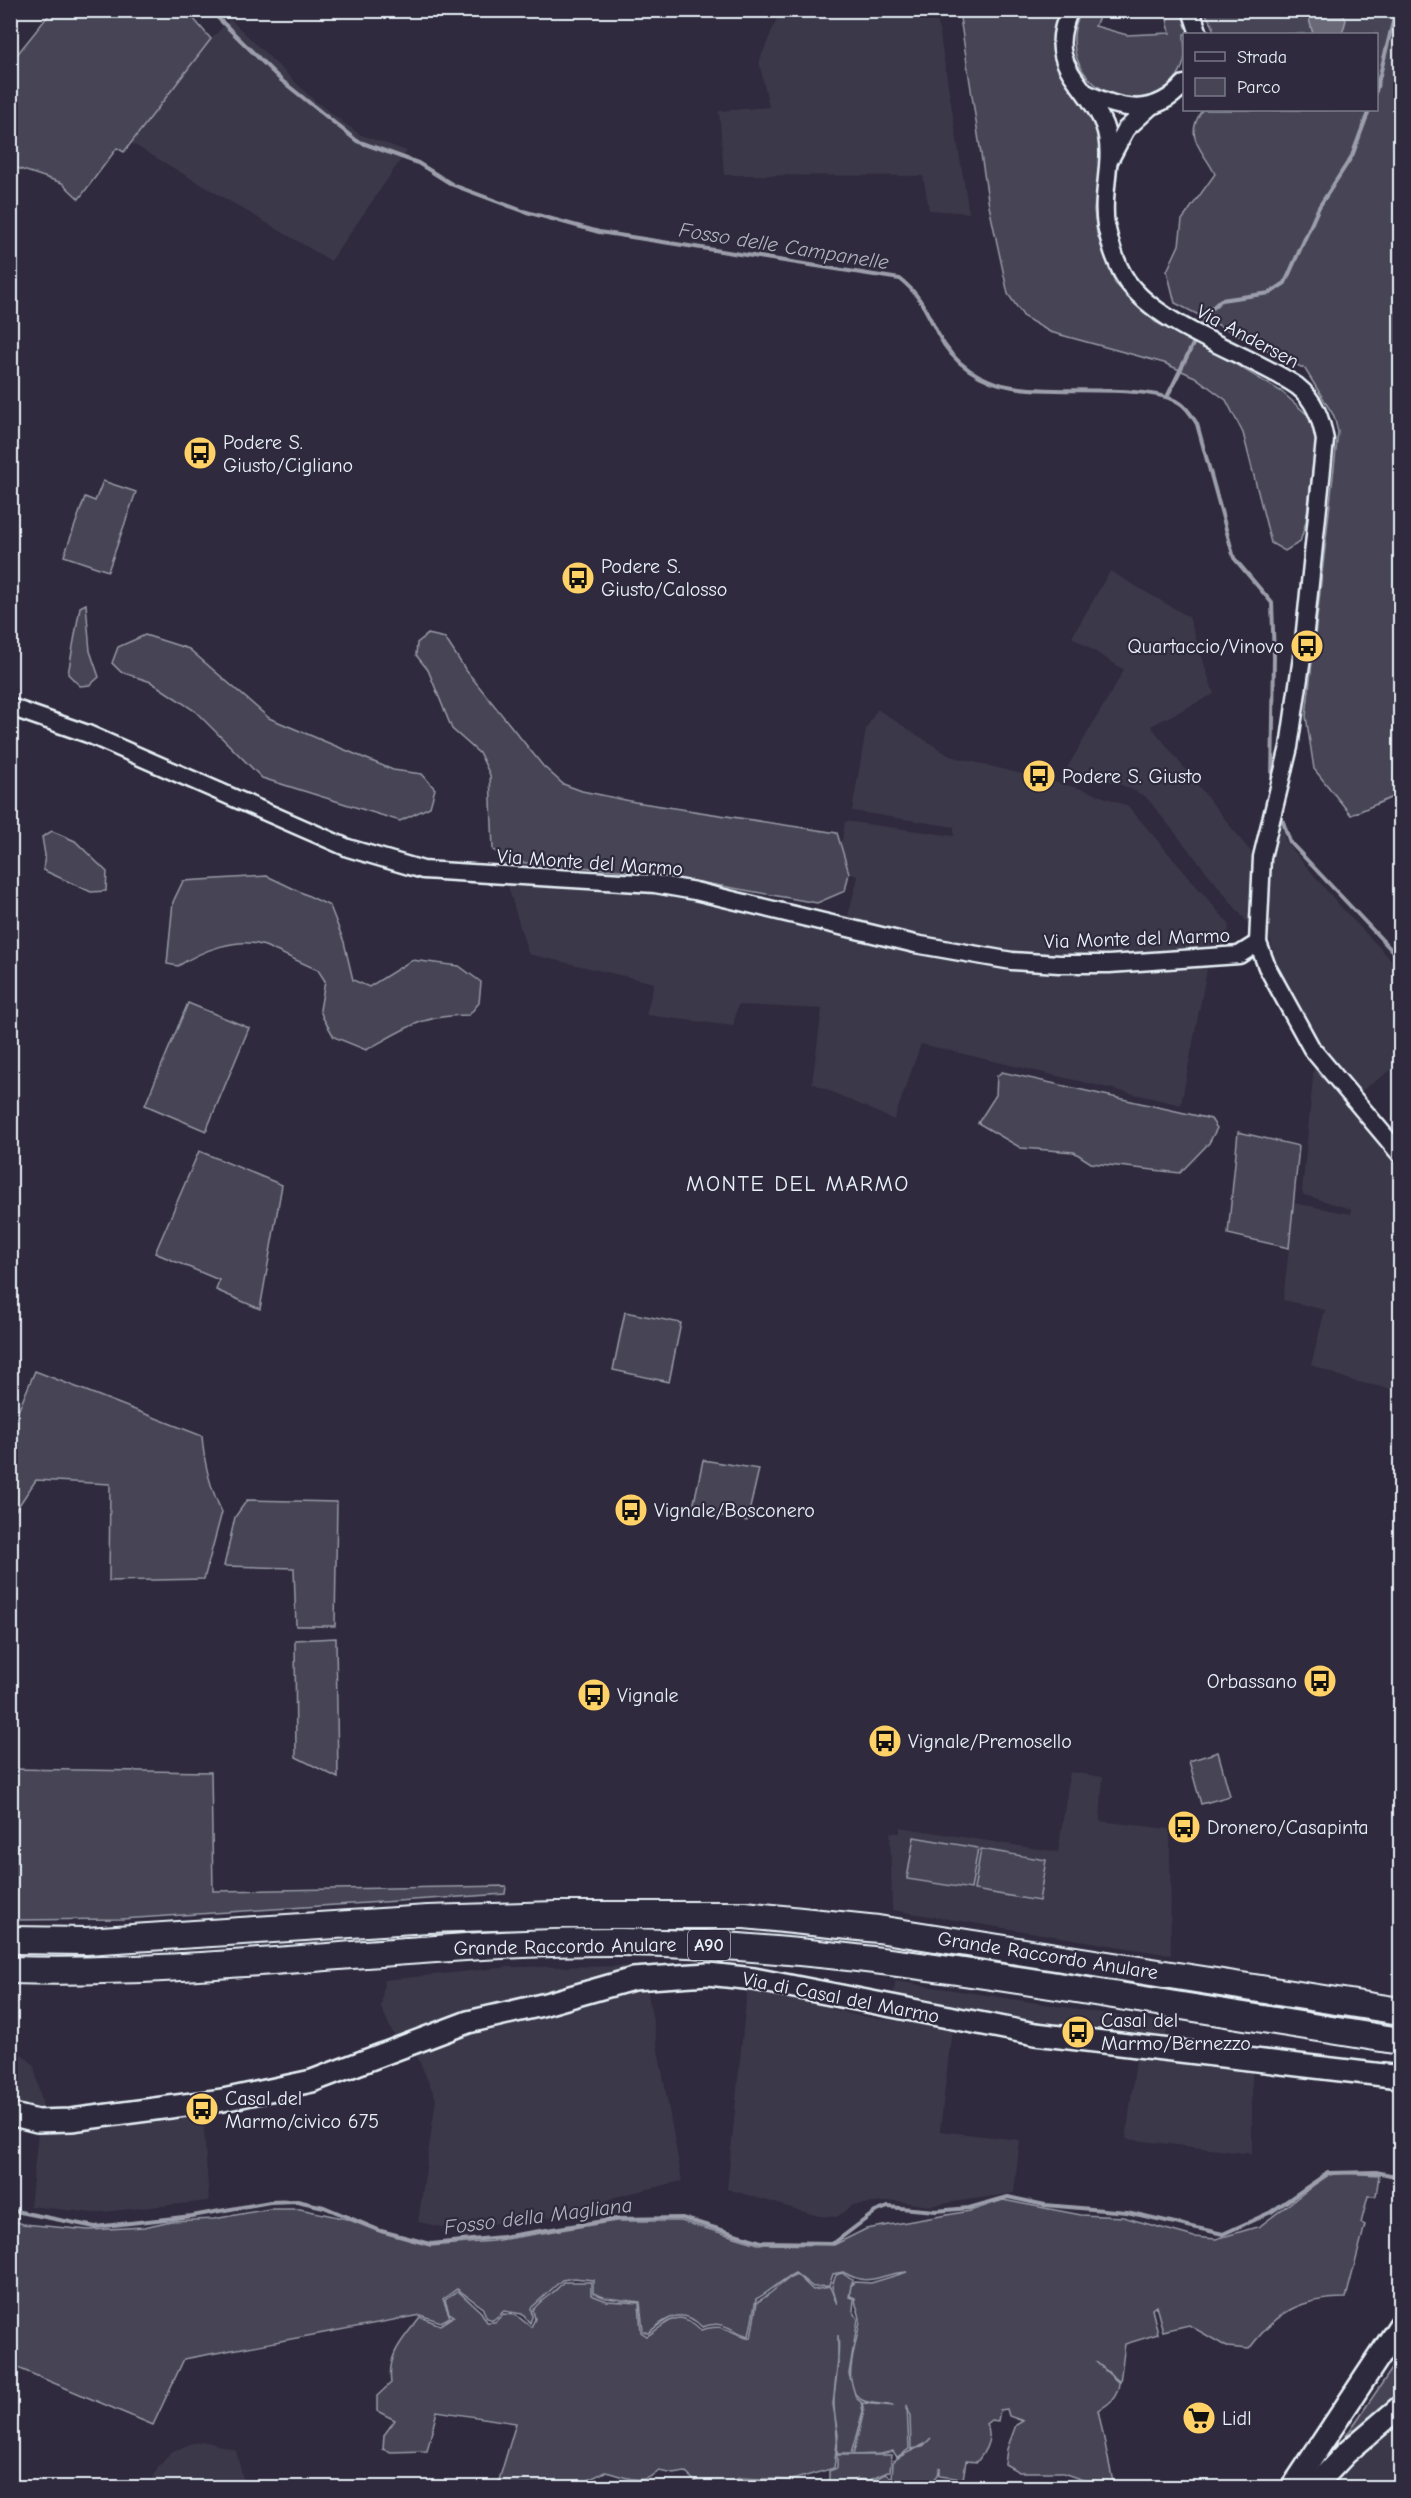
<svg xmlns="http://www.w3.org/2000/svg" width="1411" height="2498" font-family="'Comic Neue',sans-serif">
	<style>
		.built { fill: #3b3749 }
		.green { fill: #464455; stroke: #979aa6; stroke-width: 1.5 }
		.water { fill: #696978; stroke: #9c9fab; stroke-width: 1.5 }
		.lines { fill: none; stroke-linecap: round; stroke-linejoin: round }
		.stream { stroke: #9c9fab; stroke-width: 4 }
		.minor-casing { stroke: #e8f1f8; stroke-width: 21 }
		.major-casing { stroke: #e8f1f8; stroke-width: 26 }
		.highway-casing { stroke: #e8f1f8; stroke-width: 30 }
		.minor { stroke: #2f2a3d; stroke-width: 16 }
		.major { stroke: #2f2a3d; stroke-width: 21 }
		.highway { stroke: #2f2a3d; stroke-width: 26 }
		.labels { text-anchor: middle; stroke-width: 4.5; stroke-linejoin: round; paint-order: stroke }
		.shield { fill: #2f2a3d; stroke: #b0b5c0; stroke-width: 1.5 }
		.shield-label { font-size: 18px; font-weight: bold; fill: #e8f1f8 }
		.street-label { font-size: 20px; fill: #e8f1f8; stroke: #2f2a3d }
		.poi-label { font-size: 20px; fill: #e8f1f8; stroke: #2f2a3d; text-anchor: start }
		.water-label { font-size: 21px; font-style: italic; fill: #afb4be; stroke: #2f2a3d }
		.quarter-label { font-size: 22px; letter-spacing: 1.5px; fill: #e8f1f8; stroke: #2f2a3d }
	</style>
	<rect width="100%" height="100%" fill="#2f2a3d"/>
	<filter id="ink" filterUnits="userSpaceOnUse"><feTurbulence type="fractalNoise" baseFrequency=".0167" numOctaves="2"/><feDisplacementMap in="SourceGraphic" scale="12" xChannelSelector="R" yChannelSelector="G"/><feConvolveMatrix kernelMatrix="1 2 1 2 8 2 1 2 1" color-interpolation-filters="sRGB"/></filter>
	<g filter="url(#ink)">
		<g class="built">
			<polygon points="780,11 936,11 969,213 929,210 923,176 724,175 719,111 769,107 759,62"/>
			<polygon points="230,19 315,101 359,134 407,151 331,261 131,143 211,39"/>
			<polygon points="1110,571 1189,617 1214,694 1151,726 1251,852 1254,931 1146,797 1124,786 1067,768 1124,670 1072,637"/>
			<polygon points="877,709 950,756 1082,789 1128,806 1229,924 1227,952 1094,959 1023,957 913,937 847,919 858,877 838,867 845,821 954,836 954,827 852,811 866,729"/>
			<polygon points="1275,818 1281,820 1286,842 1340,906 1400,969 1400,1064 1357,1094 1325,1058 1303,1022 1277,967 1267,927 1266,889"/>
			<polygon points="507,883 675,894 912,950 989,965 1041,970 1208,965 1181,1105 921,1044 894,1120 812,1083 822,1009 738,1005 733,1026 646,1015 654,983 528,954"/>
			<polygon points="1314,1067 1400,1165 1400,1391 1353,1381 1311,1365 1325,1310 1283,1300 1294,1203 1351,1214 1351,1209 1304,1195 1302,1191"/>
			<polygon points="1070,1772 1103,1777 1100,1821 1170,1829 1171,1955 892,1910 890,1832 900,1833 900,1827 1058,1852"/>
			<polygon points="643,1966 682,2181 615,2197 582,2212 515,2222 441,2227 418,2222 436,2099 409,2038 395,2038 381,2008 384,1980 509,1967"/>
			<polygon points="895,1981 1168,2023 1165,2041 1133,2040 893,2003"/>
			<polygon points="747,1990 770,1992 855,2015 952,2029 940,2131 1020,2140 1014,2193 928,2206 897,2201 852,2205 837,2217 818,2216 727,2189"/>
			<polygon points="11,2044 34,2065 44,2112 11,2108"/>
			<polygon points="1136,2058 1252,2071 1252,2154 1126,2139"/>
			<polygon points="203,2116 209,2201 93,2213 30,2206 38,2132"/>
			<polygon points="1386,2431 1400,2431 1400,2487 1324,2488 1343,2464"/>
			<polygon points="208,2442 236,2450 245,2487 149,2487 158,2467 172,2452 192,2443"/>
		</g>
		<g class="green">
			<path d="M1102,10L1095,26L1127,35L1170,33L1167,19L1177,10L1184,16L1189,34H1184C1184,43 1186,54 1184,62C1165,121 1074,102 1074,40C1074,30 1076,18 1084,11Z"/>
			<polygon points="52,11 187,11 211,39 124,152 117,148 79,199 62,183 11,166 11,62"/>
			<polygon points="959,11 1061,11 1054,43 1058,66 1096,122 1102,150 1094,210 1097,234 1115,283 1155,322 1230,361 1282,392 1311,418 1316,440 1306,522 1300,542 1285,551 1271,543 1243,433 1226,400 1195,377 1164,363 1050,332 1024,317 1008,294 989,206"/>
			<path d="M1204,11H1400V794L1351,815L1314,769L1306,716L1338,432L1334,416L1305,369L1175,303L1167,271L1179,245L1182,220L1215,174C1203,149 1183,139 1202,110H1376V34H1213V26Z"/>
			<polygon points="103,481 136,492 108,571 64,556 85,497 95,501"/>
			<polygon points="86,604 90,651 99,677 90,685 80,686 68,674 80,607"/>
			<polygon points="428,634 445,638 465,669 543,766 563,784 582,791 635,802 837,833 849,873 845,891 817,903 643,872 514,862 493,850 490,775 480,754 452,729 428,670 416,655 417,643"/>
			<polygon points="145,635 189,649 269,718 393,770 422,774 435,789 430,807 400,821 262,778 195,711 151,682 121,672 112,663 118,647"/>
			<polygon points="52,831 75,841 107,872 106,891 91,892 43,870 45,855 42,837"/>
			<path d="M267,876L330,906L344,942L353,980L369,987L412,960L459,966L481,982L479,1003L469,1015C421,1015 407,1028 366,1050L334,1037L323,1018L320,1010L325,981L318,970L265,946C238,936 201,951 178,966L167,964L173,902L183,881Z"/>
			<polygon points="188,1003 249,1028 206,1131 145,1105"/>
			<polygon points="1002,1072 1211,1119 1217,1128 1209,1143 1180,1173 1091,1163 1074,1152 1021,1148 978,1123 996,1095 997,1076"/>
			<polygon points="1238,1132 1299,1146 1289,1248 1228,1234"/>
			<polygon points="199,1151 282,1185 260,1309 216,1290 219,1280 155,1253"/>
			<polygon points="625,1312 681,1323 669,1382 613,1370"/>
			<path d="M35,1371L202,1436C204,1463 210,1488 222,1512L204,1579L109,1581L110,1484L36,1480L11,1517V1428Z"/>
			<polygon points="703,1460 759,1469 747,1521 692,1512"/>
			<polygon points="247,1500 337,1502 335,1626 296,1626 294,1568 224,1566 235,1517"/>
			<polygon points="336,1638 338,1778 296,1757 295,1640"/>
			<polygon points="1218,1752 1230,1796 1201,1804 1189,1761"/>
			<polygon points="10,1769 211,1772 213,1891 506,1886 505,1894 122,1919 11,1920"/>
			<polygon points="914,1837 978,1848 971,1889 907,1879"/>
			<polygon points="981,1849 1046,1860 1039,1901 974,1890"/>
			<path d="M1342,2173L1379,2175L1376,2196H1368L1361,2223L1365,2225L1346,2298C1299,2298 1276,2313 1249,2349L1227,2347L1189,2325L1163,2331L1156,2306L1152,2309L1158,2334L1125,2344L1120,2382L1095,2361L1119,2383C1118,2396 1109,2405 1098,2410L1114,2487H1090L1089,2482L1060,2472H1019L1005,2464L1007,2449L1016,2425L1023,2421L1009,2416L1007,2409L1000,2410L998,2421L991,2420L986,2424C994,2437 985,2452 977,2462L966,2461L963,2479L940,2476V2467L938,2475L928,2487H896L892,2479L895,2487H860L858,2480L871,2482L886,2474L892,2478L893,2462C905,2450 920,2451 931,2438L922,2447L911,2449L910,2416L907,2405L909,2449L897,2457L893,2451L881,2454L853,2455L864,2411L862,2403L894,2406C885,2403 870,2405 862,2400C838,2388 859,2338 860,2320C860,2313 855,2306 855,2298L850,2296V2287L854,2282L871,2283L907,2272C879,2273 871,2289 843,2272L833,2274L829,2286L813,2287L795,2273C780,2281 770,2292 756,2299L749,2336C729,2331 726,2319 702,2327C682,2306 667,2318 648,2333L643,2331L640,2302L606,2298L593,2293V2280L574,2278L562,2280L531,2308L532,2317L530,2323L522,2314L504,2311L493,2320L487,2318L482,2307L457,2289L443,2299L450,2317L441,2322L420,2315L184,2359L153,2425L11,2365V2220L23,2224L89,2230L144,2227L171,2221L214,2219L269,2209H300L347,2219L377,2231L430,2246L493,2241L616,2221H681L758,2244L834,2245L866,2229L970,2211L1003,2200L1081,2215L1123,2217L1194,2237L1216,2239L1260,2226L1314,2185L1329,2175Z"/>
			<path d="M842,2273L852,2280L849,2297L854,2299L853,2311L858,2319L849,2374L856,2398L861,2402L863,2411L851,2454H837C839,2437 835,2423 834,2406C833,2383 841,2359 838,2335V2365L833,2404L838,2435L834,2468L792,2480L739,2478L726,2485L701,2487L685,2472L674,2474L659,2471C641,2487 625,2476 605,2472L590,2479L585,2487H497L516,2423L437,2411L427,2451L391,2452L383,2449L384,2435L395,2420L377,2411V2396L391,2383C387,2354 403,2339 420,2317L440,2325L454,2316L449,2313L445,2300L458,2291L481,2312L487,2322H495L503,2314L516,2315L531,2327L535,2319L533,2310C541,2298 554,2295 563,2282H591V2295L607,2301L639,2303L641,2332L647,2336C670,2322 677,2307 701,2330C726,2322 728,2333 751,2338L757,2302C772,2294 781,2282 796,2274L813,2290L830,2287L837,2304L832,2286L836,2275Z"/>
			<polygon points="1400,2357 1400,2397 1337,2451 1342,2442"/>
			<polygon points="837,2455 892,2455 890,2471 870,2480 856,2479 858,2487 829,2487 829,2471 837,2468"/>
		</g>
		<polygon class="water" points="1314,10 1341,11 1346,20 1342,34 1313,34 1309,19"/>
		<g class="lines">
			<g class="stream">
				<path d="M210,10L281,80L357,141L418,163L453,185L523,211L599,232L900,279C920,294 927,313 938,334C953,364 981,382 1013,387C1055,395 1148,383 1180,403C1188,408 1192,416 1197,424L1234,558L1272,603L1274,657L1272,783"/>
				<polyline points="1376,91 1396,10"/>
				<polyline points="1199,331 1209,311 1221,300 1270,293 1285,283 1319,207 1352,156 1369,110"/>
				<polyline points="1167,397 1196,338"/>
				<polyline points="1282,819 1290,842 1400,959"/>
				<polyline points="10,2210 95,2227 192,2216 270,2202 297,2201 324,2207 381,2231 431,2244 502,2237 616,2219 682,2218 761,2242 834,2243 875,2212 888,2207 936,2211 969,2208 1008,2197 1045,2205 1127,2212 1223,2234 1271,2212 1328,2173 1376,2172 1400,2177"/>
			</g>
			<g class="minor-casing">
				<g id="minor">
					<path d="M1070,10C1043,67 1087,81 1104,125C1116,158 1100,192 1106,225C1110,244 1116,265 1127,281C1160,328 1248,353 1297,386C1315,400 1321,419 1325,440L1303,650L1289,747L1262,857L1258,943L1267,967L1312,1049L1400,1154"/>
					<polyline points="1191,10 1199,34"/>
					<path d="M1086,93C1122,111 1155,117 1184,84"/>
					<polyline points="1109,161 1126,129 1150,107"/>
					<polyline points="10,707 88,734 348,848 423,870 655,884 695,891 915,944 1012,961 1059,964 1109,964 1239,955 1258,943"/>
				</g>
			</g>
			<g class="major-casing">
				<g id="major">
					<polyline points="10,2114 37,2121 71,2120 223,2100 312,2081 468,2022 542,2005 633,1979 708,1974 754,1979 1035,2034 1400,2077"/>
					<polyline points="1292,2488 1400,2325"/>
					<polyline points="1313,2488 1346,2453 1400,2407"/>
				</g>
			</g>
			<g class="highway-casing">
				<g id="highway">
					<polyline points="10,1940 86,1941 428,1919 556,1915 745,1915 878,1929 1400,2011"/>
					<path d="M10,1970C214,1976 417,1941 621,1942C778,1944 933,1966 1088,1991C1192,2008 1296,2024 1400,2041"/>
				</g>
			</g>
			<use href="#minor" class="minor"/>
			<use href="#major" class="major"/>
			<use href="#highway" class="highway"/>
		</g>
	</g>
	<defs>
		<g id="bus-disc" transform="scale(1.725)"><circle r="9.5" fill="#ffd166" stroke="#2f2a3d"/><path d="M-5-6H5V4H4V6H2V4H-2V6H-4V4H-5ZM-3.5-4V0h7V-4ZM-3.5 1.2v1.5H-2V1.2ZM2 1.2v1.5H3.5V1.2Z" fill="#111"/></g>
		<g id="supermarket-disc" transform="scale(1.725)"><circle r="9.5" fill="#ffd166" stroke="#2f2a3d"/><path d="M-6-5.5h2.5l.6 2H6L4.5 2H-2.5L-4.4-4H-6ZM-1.5 3.2a1.3 1.3 0 1 0 .1 0ZM3 3.2a1.3 1.3 0 1 0 .1 0Z" fill="#111"/></g>
	</defs>
	<g fill-rule="evenodd">
		<use href="#bus-disc" x="200" y="453"/>
		<use href="#bus-disc" x="578" y="578"/>
		<use href="#bus-disc" x="1307" y="646"/>
		<use href="#bus-disc" x="1039" y="776"/>
		<use href="#bus-disc" x="631" y="1510"/>
		<use href="#bus-disc" x="1320" y="1681"/>
		<use href="#bus-disc" x="594" y="1695"/>
		<use href="#bus-disc" x="885" y="1741"/>
		<use href="#bus-disc" x="1184" y="1827"/>
		<use href="#bus-disc" x="1078" y="2032"/>
		<use href="#bus-disc" x="202" y="2109"/>
		<use href="#supermarket-disc" x="1199" y="2418"/>
	</g>
	<g class="labels">
		<rect class="shield" x="688" y="1930" width="42" height="30" rx="4.5"/>
		<g class="shield-label">
			<text x="709" y="1951">A90</text>
		</g>
		<g class="street-label">
			<text transform="translate(1248 336) rotate(28)" y="7">Via Andersen</text>
			<text transform="translate(590 862) rotate(4)" y="7">Via Monte del Marmo</text>
			<text transform="translate(1137 938) rotate(-2)" y="7">Via Monte del Marmo</text>
			<text transform="translate(565 1946) rotate(-1)" y="7">Grande Raccordo Anulare</text>
			<text transform="translate(1048 1955) rotate(9)" y="7">Grande Raccordo Anulare</text>
			<text transform="translate(841 1997) rotate(11)" y="7">Via di Casal del Marmo</text>
		</g>
		<g class="poi-label">
			<text x="223" y="449">Podere S.<tspan x="223" dy="23">Giusto/Cigliano</tspan></text>
			<text x="601" y="573">Podere S.<tspan x="601" dy="23">Giusto/Calosso</tspan></text>
			<text x="1284" y="653" text-anchor="end">Quartaccio/Vinovo</text>
			<text x="1062" y="783">Podere S. Giusto</text>
			<text x="654" y="1517">Vignale/Bosconero</text>
			<text x="1297" y="1688" text-anchor="end">Orbassano</text>
			<text x="617" y="1702">Vignale</text>
			<text x="908" y="1748">Vignale/Premosello</text>
			<text x="1207" y="1834">Dronero/Casapinta</text>
			<text x="1101" y="2027">Casal del<tspan x="1101" dy="23">Marmo/Bernezzo</tspan></text>
			<text x="225" y="2105">Casal del<tspan x="225" dy="23">Marmo/civico 675</tspan></text>
			<text x="1222" y="2425">Lidl</text>
		</g>
		<g class="water-label">
			<text transform="translate(784 246) rotate(9)" y="7">Fosso delle Campanelle</text>
			<text transform="translate(538 2216) rotate(-7)" y="7">Fosso della Magliana</text>
		</g>
		<g class="quarter-label">
			<text x="798" y="1191">MONTE DEL MARMO</text>
		</g>
	</g>
	<rect width="1411" height="2498" fill="none" stroke="#2f2a3d" stroke-width="36"/>
	<rect x="18" y="18" width="1375" height="2462" fill="none" stroke="#e8f1f8" stroke-width="2" filter="url(#ink)"/>
	<rect x="1183" y="33" width="195" height="78" fill="#2f2a3d" stroke="#797a88" stroke-width="1.5"/>
	<rect x="1195" y="52" width="30" height="9" fill="#2f2a3d" stroke="#797a88" stroke-width="1.5"/>
	<text x="1237" y="63" font-size="18" fill="#e8f1f8">Strada</text>
	<rect x="1195" y="78" width="30" height="18" fill="#464455" stroke="#797a88" stroke-width="1.5"/>
	<text x="1237" y="93" font-size="18" fill="#e8f1f8">Parco</text>
</svg>
